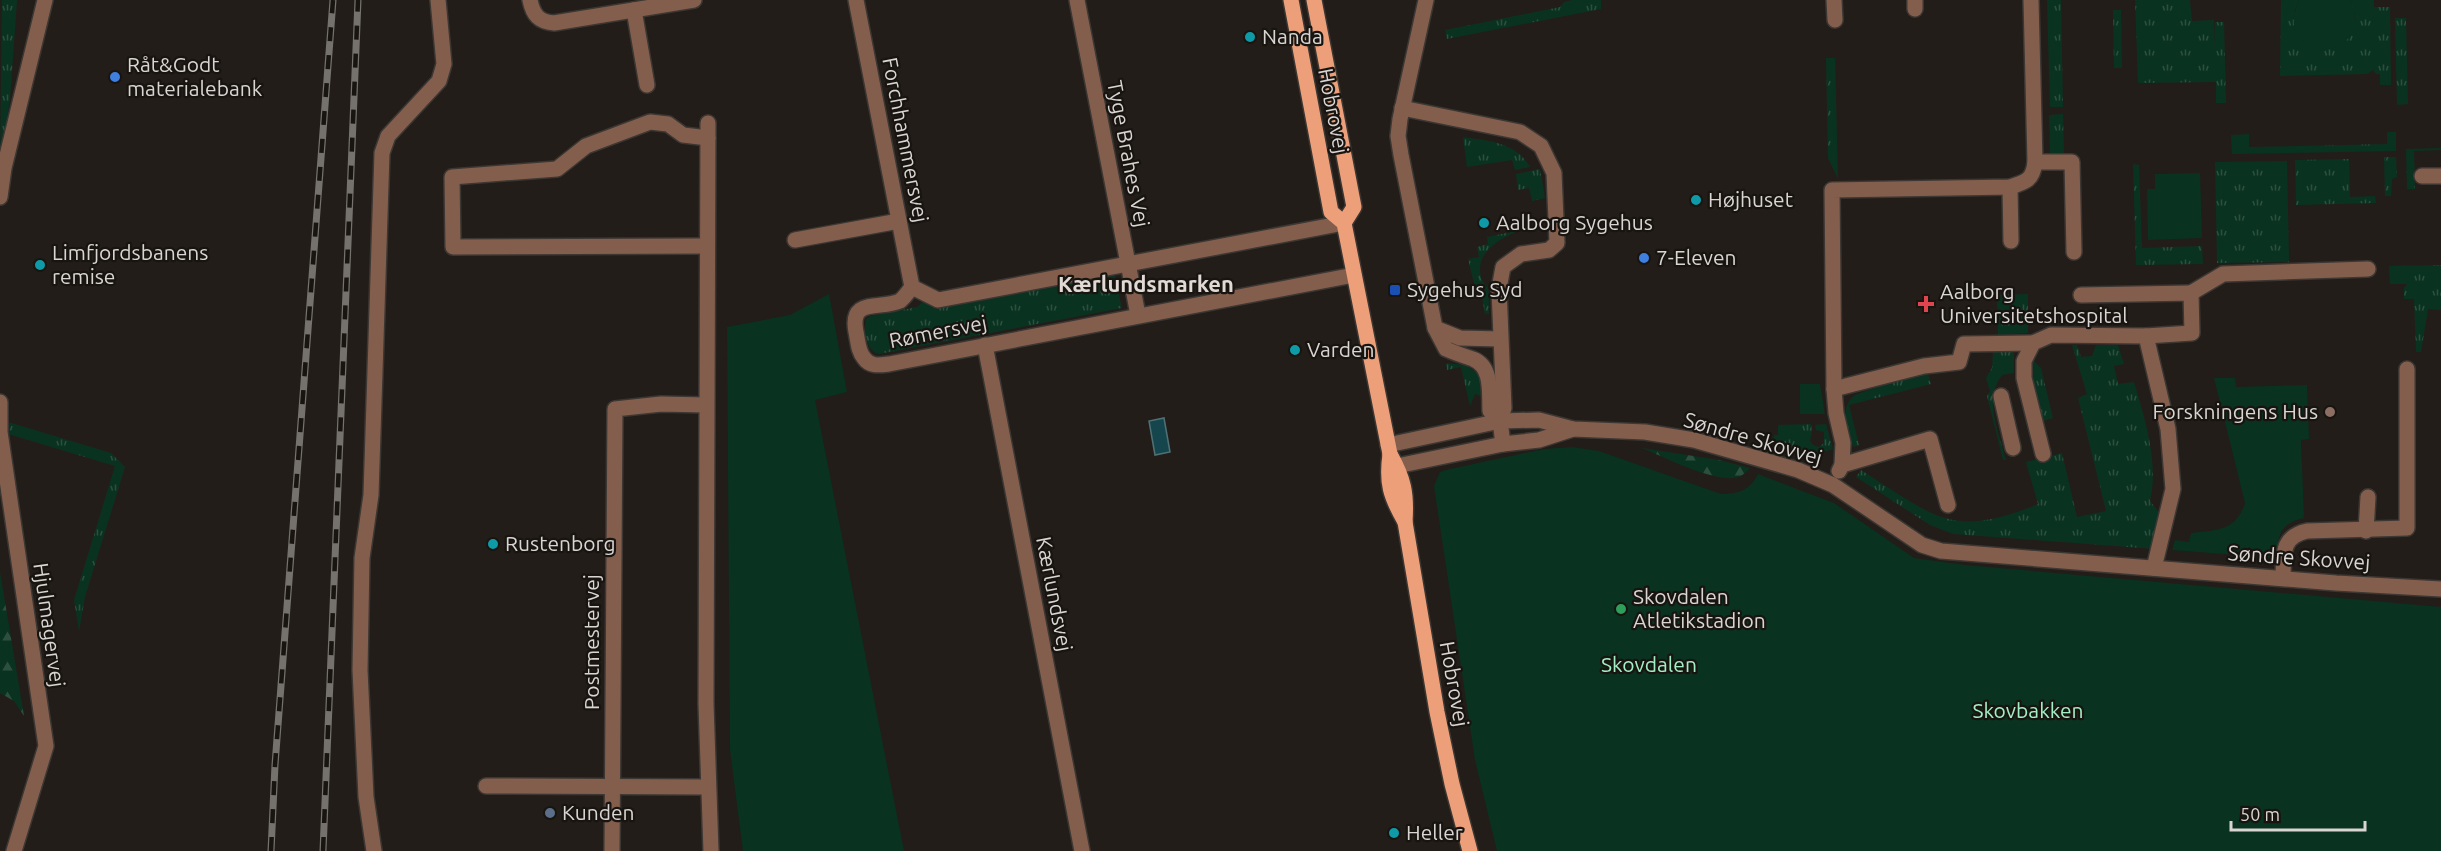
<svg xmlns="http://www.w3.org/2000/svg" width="2441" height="851" font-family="Ubuntu,sans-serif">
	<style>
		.grass { fill: url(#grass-tufts) }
		.forest { fill: url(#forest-firs) }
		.park { fill: #0a3220 }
		.water { fill: #16464d; stroke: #507175; stroke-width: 1.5 }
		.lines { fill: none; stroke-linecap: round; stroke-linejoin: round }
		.minor-casing { stroke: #3c3733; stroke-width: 18 }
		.major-casing { stroke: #3c3733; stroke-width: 18 }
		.minor { stroke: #845e4d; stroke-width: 15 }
		.major { stroke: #ec9f79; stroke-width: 15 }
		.rail-casing { stroke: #75716d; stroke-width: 7 }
		.rail { stroke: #181410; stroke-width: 4.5; stroke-dasharray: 14; stroke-linecap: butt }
		.culture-dot { fill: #0f9aa8; stroke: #181410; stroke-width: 2 }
		.shop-dot { fill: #3f7fe0; stroke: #181410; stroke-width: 2 }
		.transit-dot { fill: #1a4fb4; stroke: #181410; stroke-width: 2 }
		.health-dot { fill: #e0444e; stroke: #181410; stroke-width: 2 }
		.education-dot { fill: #8d6e63; stroke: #181410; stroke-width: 2 }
		.leisure-dot { fill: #2e9e5b; stroke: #181410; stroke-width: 2 }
		.service-dot { fill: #5c6f8a; stroke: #181410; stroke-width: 2 }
		.labels { text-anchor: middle; stroke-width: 4.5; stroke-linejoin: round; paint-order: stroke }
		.poi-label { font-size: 21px; fill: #d9d5d3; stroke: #181410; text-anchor: start }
		.street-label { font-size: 21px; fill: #d9d5d3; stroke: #181410 }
		.park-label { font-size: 21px; fill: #a3efc5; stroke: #181410 }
		.neighbourhood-label { font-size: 22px; font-weight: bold; fill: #e0d9d4; stroke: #181410 }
	</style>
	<defs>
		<pattern id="grass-tufts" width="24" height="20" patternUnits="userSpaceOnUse" patternTransform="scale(1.5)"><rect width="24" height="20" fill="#0a3220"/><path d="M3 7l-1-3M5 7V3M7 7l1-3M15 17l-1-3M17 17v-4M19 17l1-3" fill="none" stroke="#2d4f40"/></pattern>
		<pattern id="forest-firs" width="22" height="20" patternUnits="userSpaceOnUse" patternTransform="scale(1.5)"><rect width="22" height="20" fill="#0a3220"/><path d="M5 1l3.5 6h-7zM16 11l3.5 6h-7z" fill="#2d4f40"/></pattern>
	</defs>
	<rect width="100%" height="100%" fill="#221d19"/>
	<g class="grass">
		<polygon points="2,0 17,0 10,99 0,163"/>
		<polygon points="1572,0 1601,0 1601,9 1447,39 1445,30 1560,7 1564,2"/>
		<polygon points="2047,0 2061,0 2063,107 2050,107"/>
		<polygon points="2135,0 2190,0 2192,21 2214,20 2215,48 2215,22 2224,22 2226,103 2216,103 2216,82 2138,83"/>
		<polygon points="2281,0 2299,0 2294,12 2356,21 2350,0 2374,0 2374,7 2390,7 2391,85 2380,85 2380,74 2376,74 2373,70 2367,74 2280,76"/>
		<polygon points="2113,10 2121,10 2122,68 2114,68"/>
		<polygon points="2395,18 2406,18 2408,104 2397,105"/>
		<polygon points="1826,58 1835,58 1838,179 1828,158"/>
		<polygon points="2063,114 2064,154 2050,154 2049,115"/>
		<polygon points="2387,132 2396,132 2396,151 2232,154 2231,135 2249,134 2249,147 2387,144"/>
		<path d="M1463,137C1489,141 1516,142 1530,167L1515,170L1512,160L1467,167Z"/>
		<polygon points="2441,148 2441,150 2414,151 2415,189 2407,189 2406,149"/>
		<polygon points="2384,157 2396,157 2397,177 2392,179 2391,196 2385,196"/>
		<polygon points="2349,159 2350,197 2375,196 2376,203 2296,205 2295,160"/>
		<polygon points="2287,161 2289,262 2217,263 2215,162"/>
		<polygon points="2133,164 2139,165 2142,248 2202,246 2203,264 2136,265"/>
		<polygon points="1540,169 1545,198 1532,201 1529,188 1518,190 1516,174"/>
		<path d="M1521,230C1502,237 1474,252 1481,277C1482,282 1487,285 1488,289C1490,297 1488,306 1489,314H1485L1480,286L1475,287L1468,259L1479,257L1477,247L1488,244L1487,237Z"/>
		<polygon points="2441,265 2441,310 2428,309 2421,352 2416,352 2414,299 2404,299 2404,288 2407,284 2390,284 2389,266"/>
		<path d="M1114,273L1122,308L879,354C867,352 863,331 866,319L871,316L917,307L925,300Z"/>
		<polygon points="2028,294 2028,333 1998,335 1997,295"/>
		<path d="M2072,345H2077L2081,357L2092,356L2096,345H2118L2124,364L2114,366L2118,384L2134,382C2145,419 2159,463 2150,501L2162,516L2155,549L1953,534L1930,525L1856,477L1861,470C1934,516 1951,540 2038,504L2026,462L2062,453L2077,517L2106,511L2078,398L2087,394Z"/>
		<path d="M2010,351L2014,353V373L2002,375C1983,399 1999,432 2006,460H2003L1987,396L1990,391L1986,378L1992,368L1993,352Z"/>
		<polygon points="2033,360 2041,368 2053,418 2043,421 2030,366"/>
		<polygon points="1446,363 1465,365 1477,372 1481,385 1481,396 1475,394 1470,406 1461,367 1447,370"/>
		<path d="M1927,369L1931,384L1849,405L1859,445L1853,447C1849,429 1838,407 1855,395Z"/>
		<polygon points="8,422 111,453 125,467 85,597 79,631 74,600 115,466 8,434"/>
		<path d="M1811,424L1812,431L1810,441L1813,445L1819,447L1824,443V432L1816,430L1815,425L1826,424L1833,449C1806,457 1798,455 1773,445L1774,435H1778V425Z"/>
	</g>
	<g class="forest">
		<path d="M1642,448L1719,460L1750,468C1747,471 1742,476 1739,477C1716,484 1664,457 1642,448Z"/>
		<polygon points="0,572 24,716 14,701 0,693"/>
	</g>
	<g class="park">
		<path d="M2299,0H2350C2379,63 2269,68 2299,0Z"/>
		<polygon points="2200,173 2202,238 2148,240 2147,189 2155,189 2155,174"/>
		<polygon points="829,294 847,392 815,400 904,851 743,851 730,750 727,327 790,315"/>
		<path d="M2214,378H2235L2236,387L2307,385L2309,439L2301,440L2304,518C2280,523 2277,537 2277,558L2172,550L2175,540L2189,542L2191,533C2217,530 2236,531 2245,503Z"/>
		<polygon points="1800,384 1820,384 1825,414 1800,414"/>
		<path d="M1572,447L1599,451L1721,494C1739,494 1750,490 1758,474L1834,503L1914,558L1965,565L2441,607V851H1497L1475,760L1434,486L1440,472L1450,469L1544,449Z"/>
	</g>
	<polygon class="water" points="1164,418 1170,452 1155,455 1149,421"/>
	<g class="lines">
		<g class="minor-casing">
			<g id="minor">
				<path d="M530,0C533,15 539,22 554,23L694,0"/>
				<polyline points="856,0 912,287"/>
				<polyline points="1077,0 1138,315"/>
				<path d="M1426,0L1400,119L1398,136L1401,155L1435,328L1446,349C1455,353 1464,356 1473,359C1493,367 1489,394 1490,411L1500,421"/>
				<polyline points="1834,0 1835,20"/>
				<polyline points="1915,0 1915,9"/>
				<polyline points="634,10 647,85"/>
				<polyline points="1402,108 1520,132 1541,146 1554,173 1557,243 1549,250 1521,254 1503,267 1499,289 1504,408 1500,421 1503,444"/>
				<polyline points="708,123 706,704 711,851"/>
				<polyline points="2035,162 2072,162 2074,252"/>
				<polyline points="2422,176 2441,176"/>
				<polyline points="2010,187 2011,241"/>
				<polyline points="0,197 4,168 45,0"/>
				<polyline points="795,240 899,221"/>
				<polyline points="706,246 453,247 452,177 557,169 586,146 650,122 668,124 683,135 708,138"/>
				<path d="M912,287C909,291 904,298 900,301C880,310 849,297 856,332C858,341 858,351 864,358C870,367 880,365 889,364L1354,275"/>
				<polyline points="912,287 938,300 1344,223"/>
				<polyline points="2191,293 2223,274 2368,269"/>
				<polyline points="2081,295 2191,293 2192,333 2146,336"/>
				<polyline points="1435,328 1460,338 1500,339"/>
				<polyline points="985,345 1082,851"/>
				<polyline points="1834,389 1924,366 1959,362 1964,344 2033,343"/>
				<polyline points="2001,396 2013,448"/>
				<polyline points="0,402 0,432 46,746 14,851"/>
				<polyline points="1388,445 1500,421 1539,420 1573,429 1645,432 1694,440 1798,470 1833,485 1922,545 1941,551 2336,583 2441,589"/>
				<polyline points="2043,454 2024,378 2024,361 2033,343 2051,335 2146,336 2168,429 2173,489 2154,568"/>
				<path d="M1842,465L1843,443L1836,413L1834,389L1832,190L2010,187C2026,182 2033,180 2035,162L2031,0"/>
				<polyline points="1397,466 1503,444 1539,440 1573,429"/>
				<polyline points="1839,471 1842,465 1930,439 1948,505"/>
				<polyline points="2366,531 2368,497"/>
				<path d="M2283,578C2284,556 2280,537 2307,531L2407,528V369"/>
				<polyline points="486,786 708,787"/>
				<polyline points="374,851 366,797 360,670 362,558 371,495 382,153 388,136 439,81 444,64 438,0"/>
				<polyline points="612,851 615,409 661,404 706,405"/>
			</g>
		</g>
		<g class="major-casing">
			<g id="major">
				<path d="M1291,0L1331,212L1344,223L1390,454C1404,479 1407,493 1405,522L1437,712L1452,784L1470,851"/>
				<polyline points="1314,0 1354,207 1344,223"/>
				<path d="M1390,454C1386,483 1390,496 1405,522"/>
			</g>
		</g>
		<use href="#minor" class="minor"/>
		<use href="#major" class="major"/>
		<g class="rail-casing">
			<g id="rail">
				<polyline points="271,851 275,765 333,0"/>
				<polyline points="323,851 358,0"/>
			</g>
		</g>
		<use href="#rail" class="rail"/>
	</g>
	<g class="culture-dot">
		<circle cx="1250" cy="37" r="6"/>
		<circle cx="1696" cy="200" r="6"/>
		<circle cx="1484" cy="223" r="6"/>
		<circle cx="40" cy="265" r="6"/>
		<circle cx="1295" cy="350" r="6"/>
		<circle cx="493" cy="544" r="6"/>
		<circle cx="1394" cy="833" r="6"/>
	</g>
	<g class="shop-dot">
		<circle cx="115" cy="77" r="6"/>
		<circle cx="1644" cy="258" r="6"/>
	</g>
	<rect class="transit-dot" x="1389" y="284" width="12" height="12" rx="3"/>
	<path class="health-dot" d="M1923 295h6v6h6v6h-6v6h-6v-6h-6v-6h6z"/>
	<circle class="education-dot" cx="2330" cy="412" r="6"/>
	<circle class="leisure-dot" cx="1621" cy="609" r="6"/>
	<circle class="service-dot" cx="550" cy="813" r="6"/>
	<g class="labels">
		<g class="poi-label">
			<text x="1262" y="44">Nanda</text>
			<text x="127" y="72">Råt&amp;Godt<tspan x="127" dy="24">materialebank</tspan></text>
			<text x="1708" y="207">Højhuset</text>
			<text x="1496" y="230">Aalborg Sygehus</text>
			<text x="52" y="260">Limfjordsbanens<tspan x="52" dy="24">remise</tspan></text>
			<text x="1656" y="265">7-Eleven</text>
			<text x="1407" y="297">Sygehus Syd</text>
			<text x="1940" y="299">Aalborg<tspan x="1940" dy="24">Universitetshospital</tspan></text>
			<text x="1307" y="357">Varden</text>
			<text x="2318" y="419" text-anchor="end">Forskningens Hus</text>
			<text x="505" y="551">Rustenborg</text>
			<text x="1633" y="604">Skovdalen<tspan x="1633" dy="24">Atletikstadion</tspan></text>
			<text x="562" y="820">Kunden</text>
			<text x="1406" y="840">Heller</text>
		</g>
		<g class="street-label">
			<text transform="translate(1333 111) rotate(79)" y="7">Hobrovej</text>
			<text transform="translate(905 140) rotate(79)" y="7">Forchhammersvej</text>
			<text transform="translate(1128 154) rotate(79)" y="7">Tyge Brahes Vej</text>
			<text transform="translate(938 332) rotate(-11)" y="7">Rømersvej</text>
			<text transform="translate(1753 439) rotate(16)" y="7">Søndre Skovvej</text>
			<text transform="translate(2299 558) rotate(4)" y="7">Søndre Skovvej</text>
			<text transform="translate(1054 594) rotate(79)" y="7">Kærlundsvej</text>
			<text transform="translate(49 625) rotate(82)" y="7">Hjulmagervej</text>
			<text transform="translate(592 642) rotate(-90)" y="7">Postmestervej</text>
			<text transform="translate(1454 684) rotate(80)" y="7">Hobrovej</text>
		</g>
		<g class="park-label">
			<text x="1649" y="672">Skovdalen</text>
			<text x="2028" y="718">Skovbakken</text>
		</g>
		<g class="neighbourhood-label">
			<text x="1146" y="292">Kærlundsmarken</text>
		</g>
	</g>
	<path d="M2231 821v9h134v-9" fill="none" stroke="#d9d5d3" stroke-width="3"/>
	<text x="2240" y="821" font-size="18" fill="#d9d5d3" stroke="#181410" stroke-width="4.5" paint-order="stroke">50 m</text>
</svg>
